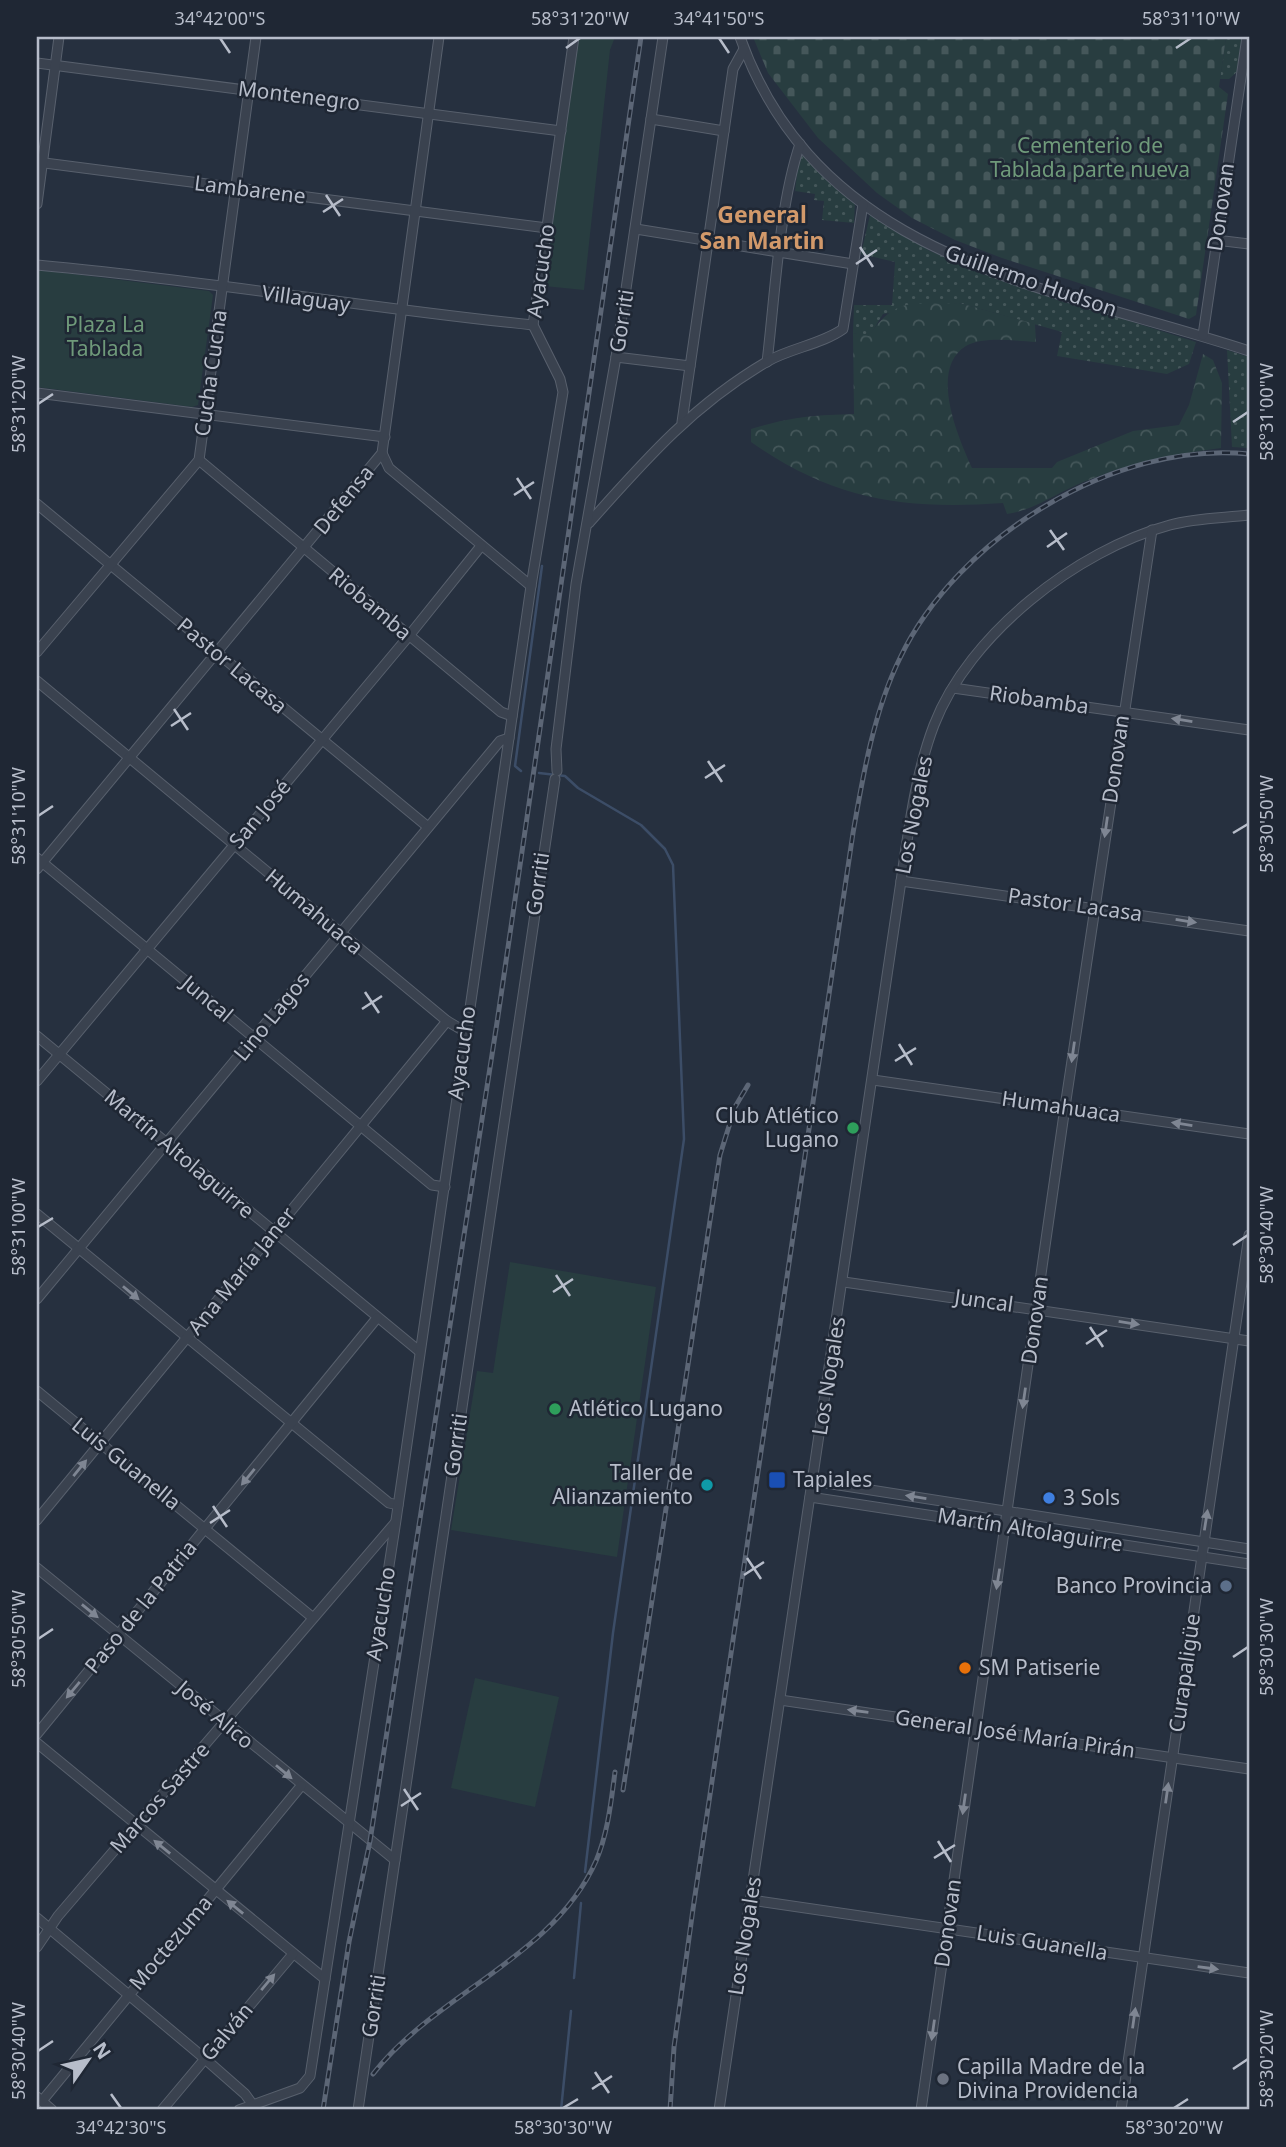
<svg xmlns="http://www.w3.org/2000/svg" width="1286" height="2147" font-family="'Noto Sans',sans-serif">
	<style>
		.grass { fill: url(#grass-dots) }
		.forest { fill: url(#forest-crowns) }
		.cemetery { fill: url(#cemetery-stones) }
		.park { fill: #283d40 }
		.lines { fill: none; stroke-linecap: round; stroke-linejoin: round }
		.stream { stroke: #3c4d67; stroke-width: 2.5 }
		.minor-casing { stroke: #58606d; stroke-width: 11 }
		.minor { stroke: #3a424f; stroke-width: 9 }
		.rail-casing { stroke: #5c6676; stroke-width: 5 }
		.rail { stroke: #1f2734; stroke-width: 2.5; stroke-dasharray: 8; stroke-linecap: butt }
		.oneway { fill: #7f8693 }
		.ticks { fill: none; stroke: #b7bdca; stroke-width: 2.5 }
		.leisure-dot { fill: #2e9e5b; stroke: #1f2734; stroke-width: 2.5 }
		.transit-dot { fill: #1a4fb4; stroke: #1f2734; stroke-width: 2.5 }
		.culture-dot { fill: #0f9aa8; stroke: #1f2734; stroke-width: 2.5 }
		.shop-dot { fill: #3f7fe0; stroke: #1f2734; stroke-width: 2.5 }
		.service-dot { fill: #5c6f8a; stroke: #1f2734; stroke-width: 2.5 }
		.food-dot { fill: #e8710a; stroke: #1f2734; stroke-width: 2.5 }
		.worship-dot { fill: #6b7280; stroke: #1f2734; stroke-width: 2.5 }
		.labels { text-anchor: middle; stroke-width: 5; stroke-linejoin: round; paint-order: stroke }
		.street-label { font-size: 21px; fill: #b7bdca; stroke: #1f2734 }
		.park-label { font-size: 21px; fill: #6f9a7a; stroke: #1f2734 }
		.poi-label { font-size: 21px; fill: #b7bdca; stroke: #1f2734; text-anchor: start }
		.neighbourhood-label { font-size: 23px; font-weight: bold; fill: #d2996a; stroke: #1f2734 }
		.neatline { fill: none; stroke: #b7bdca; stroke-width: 2.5 }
		.ticks-label { font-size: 18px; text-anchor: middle; fill: #b7bdca }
	</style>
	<defs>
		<pattern id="grass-dots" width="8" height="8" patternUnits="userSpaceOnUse" patternTransform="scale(1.75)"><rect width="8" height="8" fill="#283d40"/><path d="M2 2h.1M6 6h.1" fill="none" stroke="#45575a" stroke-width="1.8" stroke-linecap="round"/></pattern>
		<pattern id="forest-crowns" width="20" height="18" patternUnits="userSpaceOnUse" patternTransform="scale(1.75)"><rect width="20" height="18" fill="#283d40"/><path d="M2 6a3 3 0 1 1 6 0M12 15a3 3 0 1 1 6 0" fill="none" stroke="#45575a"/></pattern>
		<pattern id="cemetery-stones" width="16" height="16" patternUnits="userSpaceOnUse" patternTransform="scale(1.75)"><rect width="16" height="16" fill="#283d40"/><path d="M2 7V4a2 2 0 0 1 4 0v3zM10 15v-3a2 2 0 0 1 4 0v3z" fill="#45575a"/></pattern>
	</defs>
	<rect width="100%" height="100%" fill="#26303f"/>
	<g class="grass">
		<polygon points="1226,37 1243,37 1238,71 1229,79 1220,79"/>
		<polygon points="805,154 855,201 854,223 822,220 824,201 814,200 815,194 795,191 799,158"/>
		<polygon points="870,215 930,251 1012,284 1196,342 1189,364 1167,374 1057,356 1062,332 959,303 883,314 869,337 853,333 854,305 892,305 895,262 861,254"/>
		<polygon points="1227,350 1249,357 1249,448 1232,447"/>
	</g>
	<path class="forest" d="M959,303L1035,324L1036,342C1016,341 984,336 966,346C928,369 959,439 972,468H1052L1057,462L1133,431L1179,425L1189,405L1203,354L1213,360L1222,383L1221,448C1174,454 1130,463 1086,481C1059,491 1036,510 1007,514L1003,503C904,510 834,500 751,442V429C790,417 814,415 854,414L853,333L869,336C896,295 914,305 959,303Z"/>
	<polygon class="cemetery" points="753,37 1226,37 1219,87 1228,94 1196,315 1189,319 1002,258 955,240 912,218 877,193 818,138 768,73"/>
	<g class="park">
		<polygon points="578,37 615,37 610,50 584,290 544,286"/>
		<polygon points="41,270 209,291 213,295 198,405 192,407 37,387 37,272"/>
		<polygon points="510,1262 656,1287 617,1557 451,1530 477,1371 493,1373"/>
		<polygon points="475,1678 559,1697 535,1807 451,1788"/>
	</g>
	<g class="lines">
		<g class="stream">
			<polyline points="521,771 515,766 542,566"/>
			<polyline points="539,773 565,776 578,788 641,825 665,849 673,865 684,1139 613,1633 585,1872"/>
			<polyline points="574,1978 581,1903"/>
			<polyline points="561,2110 571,2011"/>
		</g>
		<g class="minor-casing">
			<g id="minor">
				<path d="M740,37C820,263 1052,286 1249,351"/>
				<polyline points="37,63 561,131"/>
				<polyline points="651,119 724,131"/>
				<polyline points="37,162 547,228"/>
				<polyline points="37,204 59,37"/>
				<polyline points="636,229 853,264"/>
				<polyline points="1216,240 1249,244"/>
				<path d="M37,265C203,280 367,308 533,325"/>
				<polyline points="1203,335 1247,37"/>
				<polyline points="616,357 690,366"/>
				<path d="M767,362C775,296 779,206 800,144"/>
				<polyline points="37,393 385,437"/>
				<polyline points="682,422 733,69 744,49"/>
				<polyline points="382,453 389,468 531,586"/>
				<polyline points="199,460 501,712 512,716"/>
				<polyline points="37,504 428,827"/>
				<path d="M589,523C645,460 694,404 768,361C791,348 822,344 843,329L863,204"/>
				<polyline points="37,652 199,460 256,37"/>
				<polyline points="37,681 447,1021 464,1031"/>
				<polyline points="953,688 1249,730"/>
				<polyline points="557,771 556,749 576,584 616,357 663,37"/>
				<polyline points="37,858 432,1185 445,1187"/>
				<polyline points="37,869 382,453 439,37"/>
				<polyline points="901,881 1249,931"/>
				<polyline points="37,1036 419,1351"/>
				<polyline points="873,1080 1249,1134"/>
				<polyline points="37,1081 408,637 481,546"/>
				<polyline points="37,1214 389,1503 398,1505"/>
				<polyline points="844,1282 1249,1341"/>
				<polyline points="37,1299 500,741 509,738"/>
				<polyline points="37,1391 312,1617"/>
				<polyline points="813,1481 1249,1549"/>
				<polyline points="810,1497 1249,1564"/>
				<polyline points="37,1520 447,1021"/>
				<polyline points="37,1568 395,1860"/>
				<polyline points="780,1700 1249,1769"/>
				<polyline points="37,1734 377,1318"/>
				<polyline points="37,1743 325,1979"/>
				<polyline points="751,1900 1249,1973"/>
				<polyline points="37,1918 204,2058 245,2094 253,2105"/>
				<polyline points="37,1947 58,1916 395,1523"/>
				<polyline points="37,2097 52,2110"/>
				<polyline points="42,2101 301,1786"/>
				<polyline points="162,2110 293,1954"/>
				<polyline points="239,2110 300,2088 310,2076 395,1527 531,586 563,392 560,379 533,325 574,37"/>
				<polyline points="358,2110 555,779"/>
				<path d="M719,2110L901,881C909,829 915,775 934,725C969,634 1077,550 1170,525C1195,518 1223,518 1249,515"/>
				<polyline points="921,2110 1065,1107 1152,530"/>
				<polyline points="1121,2110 1249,1235"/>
			</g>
		</g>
		<use href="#minor" class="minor"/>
		<g class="rail-casing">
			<g id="rail">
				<polyline points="623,1790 720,1155 735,1107 748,1085"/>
				<path d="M373,2074C436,1993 553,1958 596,1861C608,1833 611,1802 615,1772"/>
				<polyline points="323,2110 349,1942 370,1841 498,1016 641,37"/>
				<path d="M670,2110L674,2047L693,1909L853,833C863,775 874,711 900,658C957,538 1115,440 1249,454"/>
			</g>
		</g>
		<use href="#rail" class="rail"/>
	</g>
	<defs><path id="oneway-solid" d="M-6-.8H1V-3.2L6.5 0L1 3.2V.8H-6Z" transform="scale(1.75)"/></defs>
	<g class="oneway">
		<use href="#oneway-solid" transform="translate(1182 720) rotate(-171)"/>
		<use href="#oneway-solid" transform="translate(1106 827) rotate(98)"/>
		<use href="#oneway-solid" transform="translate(1186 921) rotate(9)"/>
		<use href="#oneway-solid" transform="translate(1073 1052) rotate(98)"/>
		<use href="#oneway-solid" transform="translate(1182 1124) rotate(-171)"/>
		<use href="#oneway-solid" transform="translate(131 1293) rotate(40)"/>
		<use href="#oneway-solid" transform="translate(1129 1323) rotate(9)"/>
		<use href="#oneway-solid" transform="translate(1024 1398) rotate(98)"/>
		<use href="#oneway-solid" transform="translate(80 1468) rotate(-51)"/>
		<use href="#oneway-solid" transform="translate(248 1477) rotate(129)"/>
		<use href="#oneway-solid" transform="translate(916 1497) rotate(-171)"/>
		<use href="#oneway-solid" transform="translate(1206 1520) rotate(-81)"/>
		<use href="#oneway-solid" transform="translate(998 1579) rotate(99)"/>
		<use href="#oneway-solid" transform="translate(90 1611) rotate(39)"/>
		<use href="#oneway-solid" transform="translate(73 1690) rotate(130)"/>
		<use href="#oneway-solid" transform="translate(858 1711) rotate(-172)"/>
		<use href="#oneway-solid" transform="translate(284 1772) rotate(40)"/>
		<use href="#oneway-solid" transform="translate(1167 1793) rotate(-82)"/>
		<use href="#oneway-solid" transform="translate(964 1804) rotate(98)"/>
		<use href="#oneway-solid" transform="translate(162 1847) rotate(-141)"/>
		<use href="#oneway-solid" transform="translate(235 1907) rotate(-141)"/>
		<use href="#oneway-solid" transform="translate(1208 1968) rotate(8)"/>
		<use href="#oneway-solid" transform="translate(268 1982) rotate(-50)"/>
		<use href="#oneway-solid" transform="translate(1134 2018) rotate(-82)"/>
		<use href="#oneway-solid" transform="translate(933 2030) rotate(98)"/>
	</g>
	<path class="ticks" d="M220,38L230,53M719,38L729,53M566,48L580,38M1176,48L1191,38M326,195L340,216M323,212L343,199M860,247L873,267M856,264L877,250M38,404L53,394M1233,422L1248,412M517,478L531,499M514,495L534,482M1050,530L1064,550M1047,547L1067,533M174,709L188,730M171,726L191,713M708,761L722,782M705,778L725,765M38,816L53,806M1233,833L1248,824M365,992L379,1013M362,1009L382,996M899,1044L912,1065M895,1061L916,1048M38,1227L53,1218M1233,1245L1248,1235M556,1275L570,1296M553,1292L573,1279M1090,1327L1103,1347M1086,1344L1107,1330M213,1506L227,1527M210,1523L230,1510M747,1558L761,1579M744,1575L764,1562M38,1639L53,1629M1233,1657L1248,1647M404,1789L418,1810M401,1806L421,1793M938,1841L951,1862M934,1858L955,1845M38,2051L53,2041M1233,2069L1248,2059M595,2072L609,2093M592,2089L612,2076M111,2094L121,2108M563,2108L578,2099M1174,2108L1188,2099"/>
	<g class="leisure-dot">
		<circle cx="853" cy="1128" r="7"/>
		<circle cx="555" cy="1409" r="7"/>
	</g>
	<rect class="transit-dot" x="768" y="1471" width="18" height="18" rx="3.5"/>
	<circle class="culture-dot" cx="707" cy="1485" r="7"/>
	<circle class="shop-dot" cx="1049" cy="1498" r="7"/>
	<circle class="service-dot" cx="1226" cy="1586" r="7"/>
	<circle class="food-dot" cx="965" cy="1668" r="7"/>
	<circle class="worship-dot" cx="943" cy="2079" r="7"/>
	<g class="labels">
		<g class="street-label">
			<text transform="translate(299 96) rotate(7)" y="7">Montenegro</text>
			<text transform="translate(250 190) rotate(7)" y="7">Lambarene</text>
			<text transform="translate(1221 207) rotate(-82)" y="7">Donovan</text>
			<text transform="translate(541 271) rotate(-82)" y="7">Ayacucho</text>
			<text transform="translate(1031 281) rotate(19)" y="7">Guillermo Hudson</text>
			<text transform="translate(306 299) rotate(8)" y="7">Villaguay</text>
			<text transform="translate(622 321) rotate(-81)" y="7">Gorriti</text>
			<text transform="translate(211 373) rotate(-82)" y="7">Cucha Cucha</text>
			<text transform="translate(344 500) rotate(-51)" y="7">Defensa</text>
			<text transform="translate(370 604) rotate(40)" y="7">Riobamba</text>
			<text transform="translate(232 666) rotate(40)" y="7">Pastor Lacasa</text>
			<text transform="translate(1039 700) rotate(8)" y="7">Riobamba</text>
			<text transform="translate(1116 759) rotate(-82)" y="7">Donovan</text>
			<text transform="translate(260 814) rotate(-50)" y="7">San José</text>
			<text transform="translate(914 815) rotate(-79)" y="7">Los Nogales</text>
			<text transform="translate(538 884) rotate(-82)" y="7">Gorriti</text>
			<text transform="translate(1075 905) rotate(8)" y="7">Pastor Lacasa</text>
			<text transform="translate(314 912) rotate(40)" y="7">Humahuaca</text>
			<text transform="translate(207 999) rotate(40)" y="7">Juncal</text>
			<text transform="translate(272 1017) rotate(-51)" y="7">Lino Lagos</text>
			<text transform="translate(462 1053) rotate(-82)" y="7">Ayacucho</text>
			<text transform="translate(1061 1107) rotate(8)" y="7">Humahuaca</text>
			<text transform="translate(179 1154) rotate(40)" y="7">Martín Altolaguirre</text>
			<text transform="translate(242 1271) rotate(-51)" y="7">Ana María Janer</text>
			<text transform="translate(984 1301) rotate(8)" y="7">Juncal</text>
			<text transform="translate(1035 1320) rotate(-82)" y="7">Donovan</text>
			<text transform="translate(829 1376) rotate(-81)" y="7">Los Nogales</text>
			<text transform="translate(456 1445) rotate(-82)" y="7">Gorriti</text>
			<text transform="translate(126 1464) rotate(39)" y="7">Luis Guanella</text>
			<text transform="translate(1030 1530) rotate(9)" y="7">Martín Altolaguirre</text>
			<text transform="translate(141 1607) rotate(-51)" y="7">Paso de la Patria</text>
			<text transform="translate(381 1614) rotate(-81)" y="7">Ayacucho</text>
			<text transform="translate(1185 1673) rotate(-82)" y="7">Curapaligüe</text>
			<text transform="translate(215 1715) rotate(40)" y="7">José Alico</text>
			<text transform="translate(1015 1734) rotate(8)" y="7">General José María Pirán</text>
			<text transform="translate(160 1798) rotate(-49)" y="7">Marcos Sastre</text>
			<text transform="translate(948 1923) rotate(-82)" y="7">Donovan</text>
			<text transform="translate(745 1936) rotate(-81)" y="7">Los Nogales</text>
			<text transform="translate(171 1943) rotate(-50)" y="7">Moctezuma</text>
			<text transform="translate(1042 1943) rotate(9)" y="7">Luis Guanella</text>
			<text transform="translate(374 2006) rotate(-81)" y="7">Gorriti</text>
			<text transform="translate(227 2032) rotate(-50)" y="7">Galván</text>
		</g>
		<g class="park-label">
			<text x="1090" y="153">Cementerio de<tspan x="1090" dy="24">Tablada parte nueva</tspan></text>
			<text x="105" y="332">Plaza La<tspan x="105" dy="24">Tablada</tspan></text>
		</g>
		<g class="poi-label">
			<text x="839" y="1123" text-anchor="end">Club Atlético<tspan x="839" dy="24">Lugano</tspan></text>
			<text x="569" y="1416">Atlético Lugano</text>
			<text x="693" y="1480" text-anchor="end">Taller de<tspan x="693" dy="24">Alianzamiento</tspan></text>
			<text x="793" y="1487">Tapiales</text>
			<text x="1063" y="1505">3 Sols</text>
			<text x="1212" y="1593" text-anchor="end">Banco Provincia</text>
			<text x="979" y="1675">SM Patiserie</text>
			<text x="957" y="2074">Capilla Madre de la<tspan x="957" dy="24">Divina Providencia</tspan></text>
		</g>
		<g class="neighbourhood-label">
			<text x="762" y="223">General<tspan x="762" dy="26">San Martin</tspan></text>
		</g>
	</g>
	<rect width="1286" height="2147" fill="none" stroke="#1f2734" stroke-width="77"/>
	<g transform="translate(88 2060) rotate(56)" stroke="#1f2734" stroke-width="5" paint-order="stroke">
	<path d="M0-5L12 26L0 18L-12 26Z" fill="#b7bdca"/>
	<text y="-10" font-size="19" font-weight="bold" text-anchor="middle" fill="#b7bdca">N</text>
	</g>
	<rect x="38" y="38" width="1210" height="2070" class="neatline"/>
	<g class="ticks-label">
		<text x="220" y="25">34°42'00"S</text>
		<text x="580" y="25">58°31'20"W</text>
		<text x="719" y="25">34°41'50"S</text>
		<text x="1191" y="25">58°31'10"W</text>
		<text transform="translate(19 404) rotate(-90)" y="6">58°31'20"W</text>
		<text transform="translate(1267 412) rotate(-90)" y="6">58°31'00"W</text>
		<text transform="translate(19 816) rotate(-90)" y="6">58°31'10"W</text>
		<text transform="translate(1267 824) rotate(-90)" y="6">58°30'50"W</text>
		<text transform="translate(19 1227) rotate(-90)" y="6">58°31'00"W</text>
		<text transform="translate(1267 1235) rotate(-90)" y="6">58°30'40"W</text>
		<text transform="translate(19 1639) rotate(-90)" y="6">58°30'50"W</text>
		<text transform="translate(1267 1647) rotate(-90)" y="6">58°30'30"W</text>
		<text transform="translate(19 2051) rotate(-90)" y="6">58°30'40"W</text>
		<text transform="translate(1267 2059) rotate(-90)" y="6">58°30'20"W</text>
		<text x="121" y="2134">34°42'30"S</text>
		<text x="563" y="2134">58°30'30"W</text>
		<text x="1174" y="2134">58°30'20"W</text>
	</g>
</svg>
